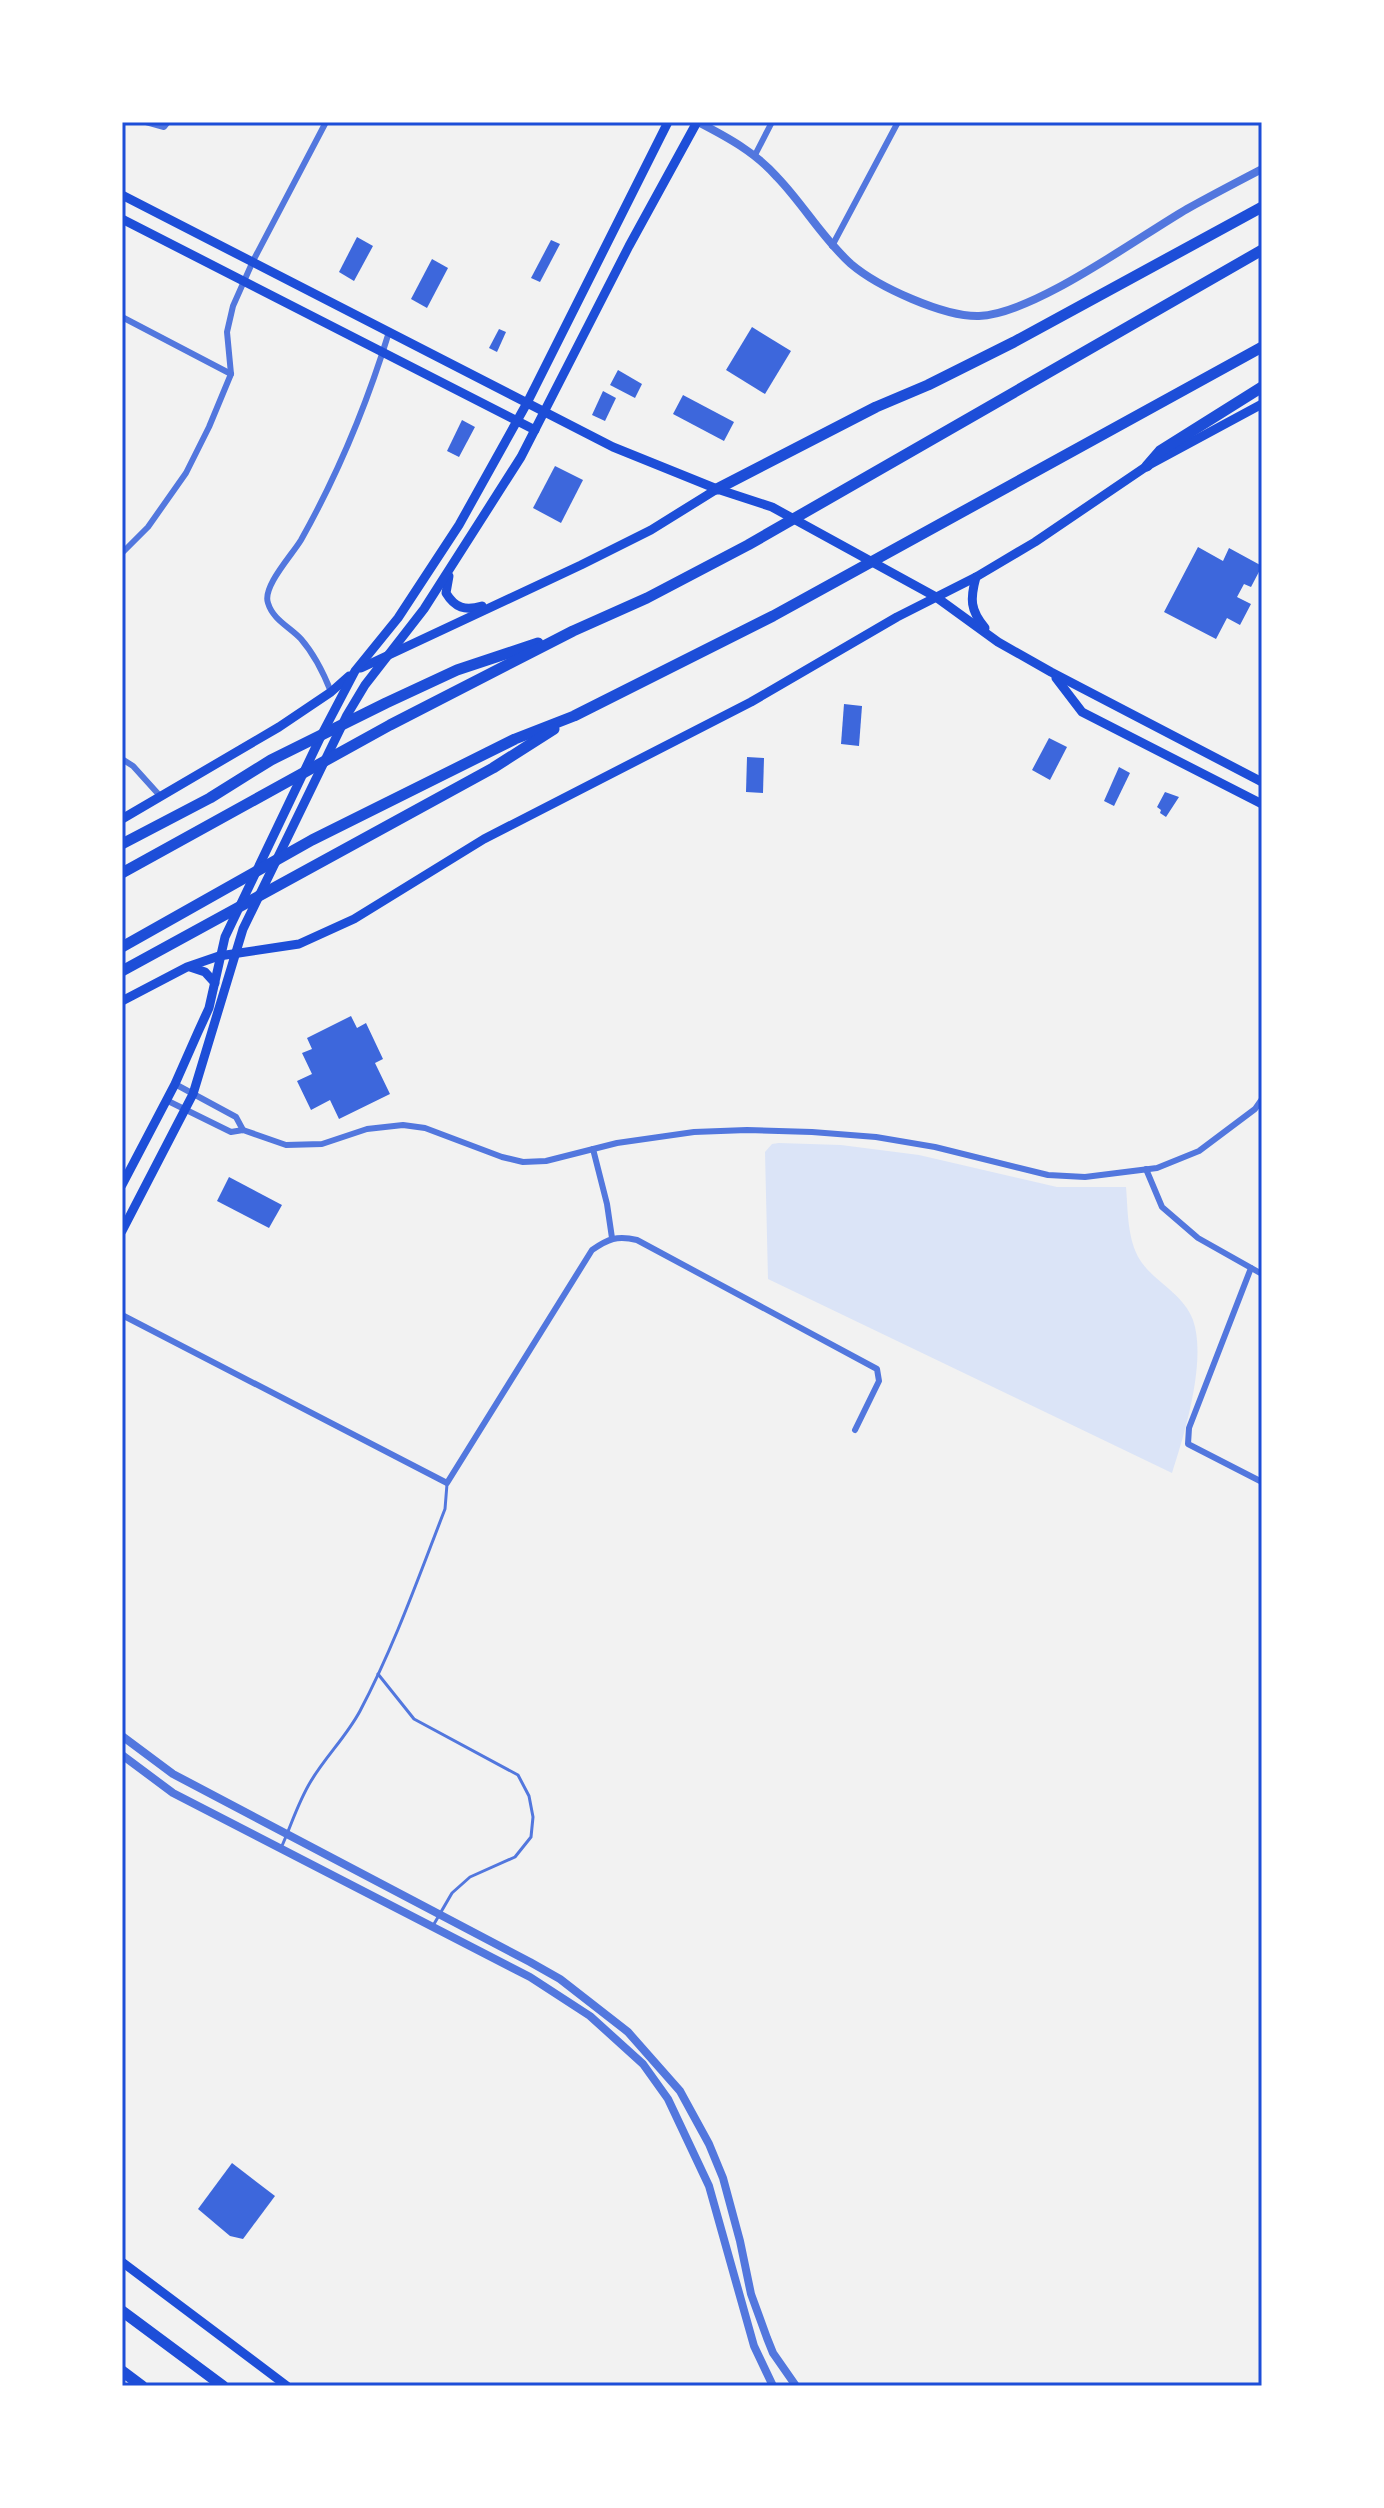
<svg xmlns="http://www.w3.org/2000/svg" width="1384" height="2508" font-family="Literata,serif">
	<style>
		.green { fill: #dbe4f7 }
		.building { fill: #3d67dc }
		.lines { fill: none; stroke-linecap: round; stroke-linejoin: round }
		.service { stroke: #5277de; stroke-width: 3 }
		.minor { stroke: #5277de; stroke-width: 6 }
		.tertiary { stroke: #5277de; stroke-width: 8 }
		.secondary { stroke: #1d4ed8; stroke-width: 9 }
		.motorway { stroke: #1d4ed8; stroke-width: 11 }
		.neatline { fill: none; stroke: #1d4ed8; stroke-width: 3 }
	</style>
	<rect width="100%" height="100%" fill="#f2f2f2"/>
	<path class="green" d="M779,1143L841,1145L919,1155L1057,1187H1126C1128,1210 1127,1239 1140,1260C1155,1283 1183,1293 1193,1320C1207,1360 1185,1433 1172,1473L768,1279L765,1152L772,1144Z"/>
	<g class="building">
		<polygon points="357,237 373,246 354,281 339,272"/>
		<polygon points="551,240 560,244 540,282 531,278"/>
		<polygon points="432,259 448,268 427,308 411,299"/>
		<polygon points="752,327 791,351 765,394 726,370"/>
		<polygon points="499,329 506,332 497,352 489,348"/>
		<polygon points="618,370 642,384 635,398 610,385"/>
		<polygon points="603,391 616,398 605,421 592,415"/>
		<polygon points="683,395 734,422 724,441 673,414"/>
		<polygon points="462,420 475,427 459,457 447,451"/>
		<polygon points="555,466 583,480 561,523 533,508"/>
		<polygon points="1198,547 1223,561 1229,548 1262,566 1251,587 1244,584 1237,597 1251,604 1240,625 1227,618 1216,639 1164,612"/>
		<polygon points="844,704 862,706 859,746 841,744"/>
		<polygon points="1049,738 1067,747 1050,780 1032,770"/>
		<polygon points="747,757 764,758 763,793 746,792"/>
		<polygon points="1119,767 1130,773 1114,806 1104,801"/>
		<polygon points="1165,792 1179,797 1166,817 1160,813 1161,810 1157,807"/>
		<polygon points="351,1016 357,1028 366,1023 383,1059 375,1063 390,1094 339,1119 330,1100 311,1110 297,1081 312,1074 302,1053 312,1049 307,1038"/>
		<polygon points="229,1177 282,1205 269,1228 217,1201"/>
		<polygon points="232,2163 275,2196 243,2239 230,2236 198,2209"/>
	</g>
	<g class="lines">
		<g class="service">
			<polyline points="378,1674 414,1719 518,1775 529,1796 533,1817 531,1837 515,1857 470,1877 452,1893 434,1924"/>
			<path d="M281,1848C291,1826 298,1802 311,1781C326,1756 346,1737 360,1711C394,1647 419,1576 445,1509L447,1484"/>
		</g>
		<g class="minor">
			<polyline points="146,122 164,127 168,122"/>
			<polyline points="755,155 772,122"/>
			<polyline points="832,246 898,122"/>
			<polyline points="122,317 231,374"/>
			<polyline points="122,553 148,527 186,473 209,427 231,374 227,332 233,306 253,261 326,122"/>
			<path d="M331,692C324,674 314,654 301,639C290,627 273,620 268,603C262,587 292,555 301,540C338,474 367,404 389,332"/>
			<polyline points="122,759 133,766 161,797"/>
			<polyline points="175,1084 236,1117 243,1130"/>
			<polyline points="166,1100 231,1132 243,1130 286,1145 322,1144 367,1129 403,1125 425,1128 502,1157 523,1162 546,1161 617,1143 694,1132 747,1130 812,1132 876,1137 935,1147 1048,1175 1085,1177 1157,1168 1199,1151 1255,1109 1262,1099"/>
			<polyline points="593,1149 607,1204 612,1238"/>
			<polyline points="1146,1169 1162,1207 1198,1238 1262,1274"/>
			<polyline points="1251,1268 1189,1428 1188,1444 1262,1482"/>
			<path d="M122,1315L447,1483L592,1250C608,1239 617,1235 637,1240L877,1369L879,1381L855,1430"/>
		</g>
		<g class="tertiary">
			<path d="M698,122C727,137 755,152 777,177C804,205 822,238 851,264C878,287 944,317 979,316C1034,314 1137,238 1187,209C1212,195 1237,182 1262,169"/>
			<polyline points="122,1736 173,1774 530,1962 560,1979 628,2032 680,2091 709,2144 723,2178 740,2241 751,2294 767,2338 773,2353 796,2386"/>
			<polyline points="122,1755 173,1793 530,1977 590,2016 643,2064 668,2099 709,2186 754,2346 773,2386"/>
		</g>
		<g class="secondary">
			<polyline points="122,195 613,447 717,489 772,507 936,597 998,642 1051,672 1262,782"/>
			<polyline points="122,219 535,430"/>
			<path d="M449,576L446,593C455,608 465,611 482,606"/>
			<path d="M976,577C970,599 970,610 985,628"/>
			<polyline points="361,668 581,565 651,530 717,489"/>
			<polyline points="1056,678 1082,712 1262,804"/>
			<polyline points="122,819 279,727 331,692 349,676"/>
			<polyline points="190,967 205,972 215,983"/>
			<polyline points="122,1001 187,967 219,956 299,944 354,919 484,839 751,702 897,617 976,577 1035,542 1147,466 1262,404"/>
			<polyline points="122,1185 175,1084 198,1032 209,1008 225,937 322,734 355,671 398,618 459,525 527,403 668,122"/>
			<polyline points="122,1231 193,1094 243,929 347,715 365,685 424,609 521,457 629,246 697,122"/>
			<polyline points="122,2262 287,2386"/>
		</g>
		<g class="motorway">
			<polyline points="1147,466 1160,451 1262,387"/>
			<polyline points="717,489 876,407 928,385 1014,342 1262,207"/>
			<polyline points="122,844 210,798 271,760 386,703 457,670 538,643"/>
			<polyline points="122,873 390,725 573,631 647,598 748,545 1262,250"/>
			<polyline points="122,947 312,840 515,739 574,716 773,616 1262,347"/>
			<polyline points="122,971 493,768 554,729"/>
			<polyline points="122,2311 223,2386"/>
			<polyline points="122,2371 142,2386"/>
		</g>
	</g>
	<rect width="1384" height="2508" fill="none" stroke="#ffffff" stroke-width="248"/>
	<rect x="124" y="124" width="1136" height="2260" class="neatline"/>
</svg>
